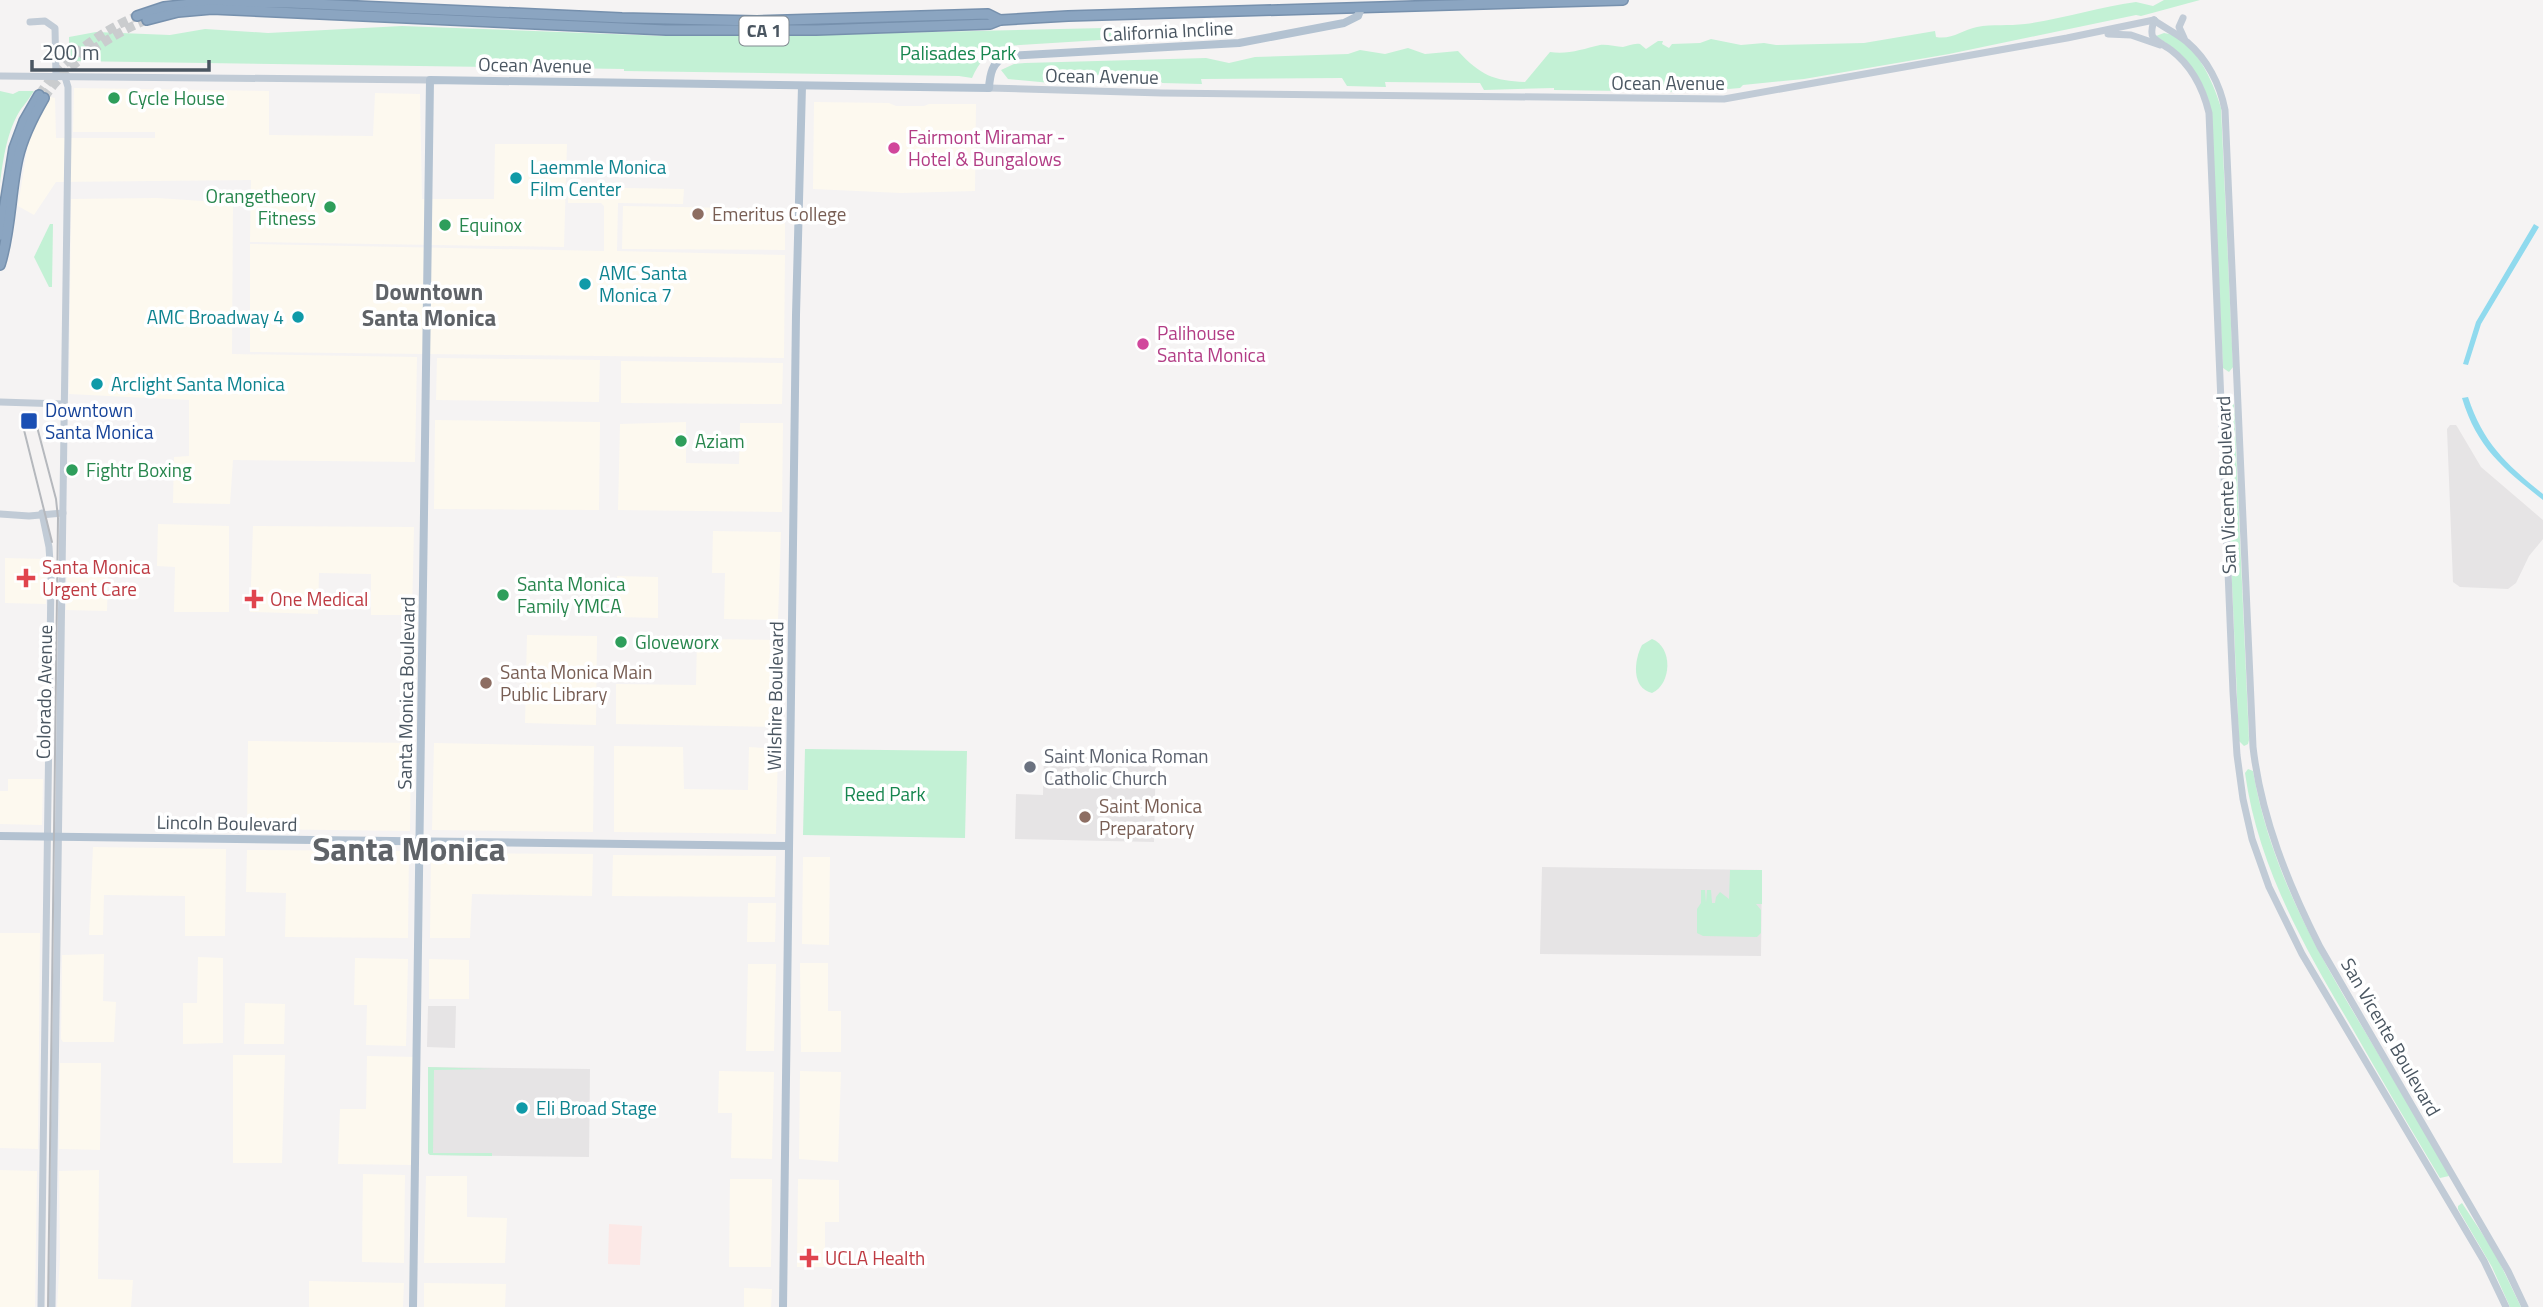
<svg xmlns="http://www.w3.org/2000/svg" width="2543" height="1307" font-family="'Titillium Web',sans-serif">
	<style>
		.commercial { fill: #fdf9ef }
		.education { fill: #e6e4e5 }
		.medical { fill: #fce8e6 }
		.green { fill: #c3f1d5 }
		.water { fill: #90daee }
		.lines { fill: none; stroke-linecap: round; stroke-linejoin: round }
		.highway-tunnel { stroke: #caccce; stroke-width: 9; stroke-dasharray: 9 4.5; stroke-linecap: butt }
		.highway-casing { stroke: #7690ad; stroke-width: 12 }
		.secondary { stroke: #c1cbd6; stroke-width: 7 }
		.primary { stroke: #b3c2d1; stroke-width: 8 }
		.highway { stroke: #8ba5c1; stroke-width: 9 }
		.tram { stroke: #b5b8bd; stroke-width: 2 }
		.leisure-dot { fill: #2e9e5b; stroke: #fff; stroke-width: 2.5 }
		.hotel-dot { fill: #d1479c; stroke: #fff; stroke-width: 2.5 }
		.culture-dot { fill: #0f9aa8; stroke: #fff; stroke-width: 2.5 }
		.education-dot { fill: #8d6e63; stroke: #fff; stroke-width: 2.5 }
		.transit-dot { fill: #1a4fb4; stroke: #fff; stroke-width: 2.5 }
		.health-dot { fill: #e0444e; stroke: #fff; stroke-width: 2.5 }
		.worship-dot { fill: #6b7280; stroke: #fff; stroke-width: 2.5 }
		.labels { text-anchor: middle; stroke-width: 7; stroke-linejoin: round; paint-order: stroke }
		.shield { fill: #fff; stroke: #808990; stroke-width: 2 }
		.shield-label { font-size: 18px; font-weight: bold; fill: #4a5661 }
		.street-label { font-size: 19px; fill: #4a5661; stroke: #fff }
		.park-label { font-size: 19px; fill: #17864f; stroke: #fff }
		.leisure-label { font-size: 19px; fill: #27864d; stroke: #fff; text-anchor: start }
		.hotel-label { font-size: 19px; fill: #b23c85; stroke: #fff; text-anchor: start }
		.culture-label { font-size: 19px; fill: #0d838f; stroke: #fff; text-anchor: start }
		.education-label { font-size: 19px; fill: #785e54; stroke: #fff; text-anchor: start }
		.transit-label { font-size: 19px; fill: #164399; stroke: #fff; text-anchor: start }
		.health-label { font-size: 19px; fill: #be3a42; stroke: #fff; text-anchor: start }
		.worship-label { font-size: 19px; fill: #5b616d; stroke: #fff; text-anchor: start }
		.quarter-label { font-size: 23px; font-weight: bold; fill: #5f6368; stroke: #fff }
		.town-label { font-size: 33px; font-weight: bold; fill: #5f6368; stroke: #fff }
	</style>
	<rect width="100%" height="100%" fill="#f5f3f3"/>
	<g class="commercial">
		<polygon points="74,88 269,91 269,135 373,136 375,93 420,94 422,199 494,199 495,144 567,144 564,247 250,242 251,180 56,182 34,215 18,206 29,137 50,97 55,98 56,138 155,138 155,132 73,132"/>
		<polygon points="814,102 889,103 896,106 924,106 929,104 976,104 975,191 901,193 813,189"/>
		<polygon points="568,187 684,189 683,204 618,203 617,251 785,255 784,358 250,352 250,244 604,251 604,206 601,203 568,203"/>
		<polygon points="157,198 233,203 232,354 417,357 415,462 233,460 230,504 173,503 174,457 189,456 189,400 69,394 71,199"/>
		<polygon points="623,206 785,209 785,250 622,249"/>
		<polygon points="437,358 600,360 599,402 436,400"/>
		<polygon points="621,361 783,363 782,404 621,403"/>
		<polygon points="435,420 600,422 599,510 434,509"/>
		<polygon points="686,422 686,463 739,464 740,423 783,423 782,512 618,510 620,424"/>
		<polygon points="158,524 229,526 229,612 174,612 175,567 157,566"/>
		<polygon points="253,526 414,527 412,615 371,615 371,574 319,573 318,614 250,612"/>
		<polygon points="713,531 781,532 778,620 724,619 725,573 712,573"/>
		<polygon points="5,558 46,559 46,604 5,603"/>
		<polygon points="67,570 108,570 107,611 66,610"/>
		<polygon points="617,576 658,577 658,618 617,617"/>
		<polygon points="527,635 597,636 596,725 525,723"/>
		<polygon points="697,639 781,640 777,727 616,724 616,684 696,685"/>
		<polygon points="248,741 411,743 410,831 247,829"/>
		<polygon points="434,743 594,746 593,832 432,830"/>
		<polygon points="614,746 683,747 684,789 748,790 749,747 778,749 776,834 614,832"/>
		<polygon points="8,779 43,779 42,825 0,824 0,791 8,791"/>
		<polygon points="93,847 226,849 225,936 185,936 185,896 104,895 103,935 89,935"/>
		<polygon points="247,850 409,851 408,938 285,937 286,893 246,892"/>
		<polygon points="431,853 593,854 592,896 472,894 470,938 430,938"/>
		<polygon points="613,855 776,856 775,897 612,896"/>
		<polygon points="803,857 830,857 829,945 802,944"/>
		<polygon points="748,903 776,903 775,942 747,942"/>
		<polygon points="0,933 40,933 38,1149 0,1148"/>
		<polygon points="104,954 103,1001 116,1002 114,1042 63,1042 61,1039 62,955"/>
		<polygon points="198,957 223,958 223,1043 183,1044 183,1003 197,1003"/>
		<polygon points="355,958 408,959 406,1046 366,1045 367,1005 354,1005"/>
		<polygon points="429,959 469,960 469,999 429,999"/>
		<polygon points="800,963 828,963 828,1011 841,1011 841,1052 801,1052"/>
		<polygon points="748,964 776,964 774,1051 746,1051"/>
		<polygon points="245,1003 285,1004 284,1044 244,1044"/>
		<polygon points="233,1055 285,1055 282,1163 233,1163"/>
		<polygon points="367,1056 415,1057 414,1165 338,1164 340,1109 366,1109"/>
		<polygon points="60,1063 101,1063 100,1150 59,1149"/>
		<polygon points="719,1071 774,1072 772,1159 731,1158 732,1113 718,1113"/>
		<polygon points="800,1071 841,1072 838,1162 799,1159"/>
		<polygon points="0,1170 37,1171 35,1307 0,1307"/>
		<polygon points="99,1170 98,1279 133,1280 131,1307 57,1307 60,1257 59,1171"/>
		<polygon points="363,1174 405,1175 404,1263 362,1262"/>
		<polygon points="426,1176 467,1176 467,1217 507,1218 505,1263 424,1263"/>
		<polygon points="730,1179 772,1179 771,1267 729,1267"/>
		<polygon points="798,1179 839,1180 839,1222 825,1222 825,1267 797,1267"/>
		<polygon points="309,1281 404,1283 403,1307 309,1307"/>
		<polygon points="424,1283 506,1284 505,1307 424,1307"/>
		<polygon points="744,1288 772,1289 771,1307 744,1307"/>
	</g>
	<g class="education">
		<polygon points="2450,425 2456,425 2458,428 2481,467 2543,520 2543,539 2529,556 2516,583 2508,589 2460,587 2453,582 2447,429"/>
		<polygon points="1044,751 1156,753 1154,842 1015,839 1016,794 1043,795"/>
		<polygon points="1542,867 1762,870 1761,956 1540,954"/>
		<polygon points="428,1006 456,1006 455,1048 427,1047"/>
		<polygon points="428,1067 590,1069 589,1157 430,1155 428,1153"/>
	</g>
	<polygon class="medical" points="609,1224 642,1226 640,1265 608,1264"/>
	<g class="green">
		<path d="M2164,0H2200L2141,16L2136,15L1949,54L1804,79L1743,85L1740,88L1694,92L1554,90V88L1484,90L1480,83L1385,82L1386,87L1347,86L1342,78L1201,79L1202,84L1162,83L1158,76L1079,75L1083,86L1008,79L1001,70L1014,64L1025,63L1206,58L1229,63L1255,57L1348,54L1360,50L1385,54L1408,48L1425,54L1458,51C1480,75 1494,81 1525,82L1550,52C1567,55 1583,49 1600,45C1607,44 1616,47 1623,47C1629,46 1633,43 1640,44L1646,49L1658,41H1663L1662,44L1669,48L1672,44L1700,43L1711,39L1741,45L1764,43L1776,45L1864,43L1935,31L1936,37C1952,40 1962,30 1977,27C1992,24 2009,26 2025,24C2062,19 2099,7 2136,2L2153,6Z"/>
		<path d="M402,26L664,36H765L1148,27L1149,37L1006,46C988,51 979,62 972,78L959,76L624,71V69L69,61V37L96,32L170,35L205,29L268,33Z"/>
		<path d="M2164,33C2193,35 2214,83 2221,108L2233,367L2229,372L2223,368L2210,105C2201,73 2183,54 2156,36Z"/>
		<path d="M0,91L13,94L19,91H34C30,97 26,103 21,109C7,130 3,160 0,184Z"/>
		<polygon points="50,224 53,224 52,287 49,287 34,257"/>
		<polygon points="2226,401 2232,402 2234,405 2249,740 2248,744 2244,746 2239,741 2224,405"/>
		<path d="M1652,639C1673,647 1672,684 1652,693C1631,688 1634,660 1642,645Z"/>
		<polygon points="805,749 967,751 965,838 803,835"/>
		<path d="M2248,769L2253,771C2274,891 2336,981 2396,1084C2412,1111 2438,1147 2449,1176L2440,1178C2410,1128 2380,1077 2351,1026C2304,946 2258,867 2245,773Z"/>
		<polygon points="1730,870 1762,870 1762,904 1756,904 1761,910 1761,933 1757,937 1703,936 1697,933 1697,909 1701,903 1701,890 1705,890 1706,903 1707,890 1711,890 1712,903 1715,903 1716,897 1720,892 1729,899"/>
		<polygon points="428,1067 493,1069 434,1070 433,1153 492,1153 492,1156 430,1155 428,1153"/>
		<polygon points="2462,1203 2495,1253 2521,1307 2510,1307 2492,1267 2458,1209 2458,1206"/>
	</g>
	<g class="water">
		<polygon points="2534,224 2539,227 2481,324 2468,365 2463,364 2476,322"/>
		<path d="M2468,397C2483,443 2506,464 2543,494V500C2504,469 2477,448 2462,398Z"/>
	</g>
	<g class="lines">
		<g class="highway-tunnel">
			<path d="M39,95C63,59 97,33 137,16"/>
			<path d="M44,98C64,66 112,33 147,20"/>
		</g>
		<g class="highway-casing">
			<g id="highway">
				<polyline points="137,16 164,7 209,2 291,3 622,18 757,21 988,14 1000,20"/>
				<polyline points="147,20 178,12 212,9 666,30 816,30 990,24 1000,20 1068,16 1623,0"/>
				<polyline points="0,235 14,148 24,121 39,95"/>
				<path d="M0,265C11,230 10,193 18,158C23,136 33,117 44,98"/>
			</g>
		</g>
		<g class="secondary">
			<polyline points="2183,18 2179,27 2184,38"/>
			<path d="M2154,20C2164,28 2177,33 2187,42C2207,59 2220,84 2225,110L2253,747C2261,817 2288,884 2320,947L2508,1271L2525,1307"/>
			<path d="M2154,20C2153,25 2150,32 2153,37C2157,42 2166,46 2171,50C2192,66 2203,88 2209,113L2233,692L2237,755L2243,799L2252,839L2269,887L2302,954L2484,1261L2506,1307"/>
			<polyline points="30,22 45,21 55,28 56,77"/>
			<polyline points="2108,34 2131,35 2160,45"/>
			<polyline points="0,76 430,80"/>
			<polyline points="989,88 1162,93 1724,99 2067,38 2154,20"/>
			<polyline points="0,402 63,404"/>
			<polyline points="0,514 29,516 63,513"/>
			<polyline points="41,1307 51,578 49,547 42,513"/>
			<polyline points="52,1307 68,135 68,87 65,77"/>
		</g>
		<g class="primary">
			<polyline points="0,836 789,846"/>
			<path d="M413,1307L430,80L989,88C990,74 992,62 1006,56L1239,43L1344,23L1358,16L1361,8"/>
			<polyline points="783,1307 796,315 802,86"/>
		</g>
		<use href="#highway" class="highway"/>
		<g class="tram">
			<polyline points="36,423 56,499 58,518 48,1307"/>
			<polyline points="23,426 52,542"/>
		</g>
	</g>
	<g class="leisure-dot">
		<circle cx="114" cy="98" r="7"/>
		<circle cx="330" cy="207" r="7"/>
		<circle cx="445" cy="225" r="7"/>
		<circle cx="681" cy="441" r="7"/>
		<circle cx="72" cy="470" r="7"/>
		<circle cx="503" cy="595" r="7"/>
		<circle cx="621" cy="642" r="7"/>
	</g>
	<g class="hotel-dot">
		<circle cx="894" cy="148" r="7"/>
		<circle cx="1143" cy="344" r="7"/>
	</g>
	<g class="culture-dot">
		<circle cx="516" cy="178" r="7"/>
		<circle cx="585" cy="284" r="7"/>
		<circle cx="298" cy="317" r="7"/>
		<circle cx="97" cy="384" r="7"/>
		<circle cx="522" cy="1108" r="7"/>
	</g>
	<g class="education-dot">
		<circle cx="698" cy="214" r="7"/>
		<circle cx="486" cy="683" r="7"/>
		<circle cx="1085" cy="817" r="7"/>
	</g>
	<rect class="transit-dot" x="20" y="412" width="18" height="18" rx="3.5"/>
	<g class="health-dot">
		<path d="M22.5 567.5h7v7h7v7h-7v7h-7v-7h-7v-7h7z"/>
		<path d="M250.5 588.5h7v7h7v7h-7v7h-7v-7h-7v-7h7z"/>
		<path d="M805.5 1247.5h7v7h7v7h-7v7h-7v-7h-7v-7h7z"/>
	</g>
	<circle class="worship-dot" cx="1030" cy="767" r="7"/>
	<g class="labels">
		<rect class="shield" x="739.5" y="16.5" width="49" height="29" rx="5"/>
		<g class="shield-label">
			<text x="764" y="37">CA 1</text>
		</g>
		<g class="street-label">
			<text transform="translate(1168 31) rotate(-3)" y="7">California Incline</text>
			<text transform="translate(535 65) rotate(1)" y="7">Ocean Avenue</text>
			<text transform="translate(1102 76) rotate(1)" y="7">Ocean Avenue</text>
			<text x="1668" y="90">Ocean Avenue</text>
			<text transform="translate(2226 485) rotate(-92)" y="7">San Vicente Boulevard</text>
			<text transform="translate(44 692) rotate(-89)" y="7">Colorado Avenue</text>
			<text transform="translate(406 693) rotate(-89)" y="7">Santa Monica Boulevard</text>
			<text transform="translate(775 696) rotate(-89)" y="7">Wilshire Boulevard</text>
			<text transform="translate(227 823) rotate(1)" y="7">Lincoln Boulevard</text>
			<text transform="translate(2391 1037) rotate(60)" y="7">San Vicente Boulevard</text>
		</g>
		<g class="park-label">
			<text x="958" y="60">Palisades Park</text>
			<text x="885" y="801">Reed Park</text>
		</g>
		<g class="leisure-label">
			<text x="128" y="105">Cycle House</text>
			<text x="316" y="203" text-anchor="end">Orangetheory<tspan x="316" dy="22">Fitness</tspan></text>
			<text x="459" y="232">Equinox</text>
			<text x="695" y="448">Aziam</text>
			<text x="86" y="477">Fightr Boxing</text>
			<text x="517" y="591">Santa Monica<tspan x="517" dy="22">Family YMCA</tspan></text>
			<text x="635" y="649">Gloveworx</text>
		</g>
		<g class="hotel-label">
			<text x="908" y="144">Fairmont Miramar -<tspan x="908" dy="22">Hotel &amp; Bungalows</tspan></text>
			<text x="1157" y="340">Palihouse<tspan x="1157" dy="22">Santa Monica</tspan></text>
		</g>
		<g class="culture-label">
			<text x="530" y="174">Laemmle Monica<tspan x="530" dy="22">Film Center</tspan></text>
			<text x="599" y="280">AMC Santa<tspan x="599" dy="22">Monica 7</tspan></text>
			<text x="284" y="324" text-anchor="end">AMC Broadway 4</text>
			<text x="111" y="391">Arclight Santa Monica</text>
			<text x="536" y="1115">Eli Broad Stage</text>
		</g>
		<g class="education-label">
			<text x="712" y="221">Emeritus College</text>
			<text x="500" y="679">Santa Monica Main<tspan x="500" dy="22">Public Library</tspan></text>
			<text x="1099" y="813">Saint Monica<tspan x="1099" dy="22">Preparatory</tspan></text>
		</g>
		<g class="transit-label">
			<text x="45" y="417">Downtown<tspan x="45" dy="22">Santa Monica</tspan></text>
		</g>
		<g class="health-label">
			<text x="42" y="574">Santa Monica<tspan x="42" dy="22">Urgent Care</tspan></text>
			<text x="270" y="606">One Medical</text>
			<text x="825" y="1265">UCLA Health</text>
		</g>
		<g class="worship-label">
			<text x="1044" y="763">Saint Monica Roman<tspan x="1044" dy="22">Catholic Church</tspan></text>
		</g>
		<g class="quarter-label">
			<text x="429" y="300">Downtown<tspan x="429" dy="26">Santa Monica</tspan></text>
		</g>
		<g class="town-label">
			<text x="409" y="861">Santa Monica</text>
		</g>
	</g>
	<path d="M32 60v10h177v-10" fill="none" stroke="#4a5661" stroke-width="3.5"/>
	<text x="42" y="60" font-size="21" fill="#4a5661" stroke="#ffffff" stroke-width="5" paint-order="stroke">200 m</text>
</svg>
